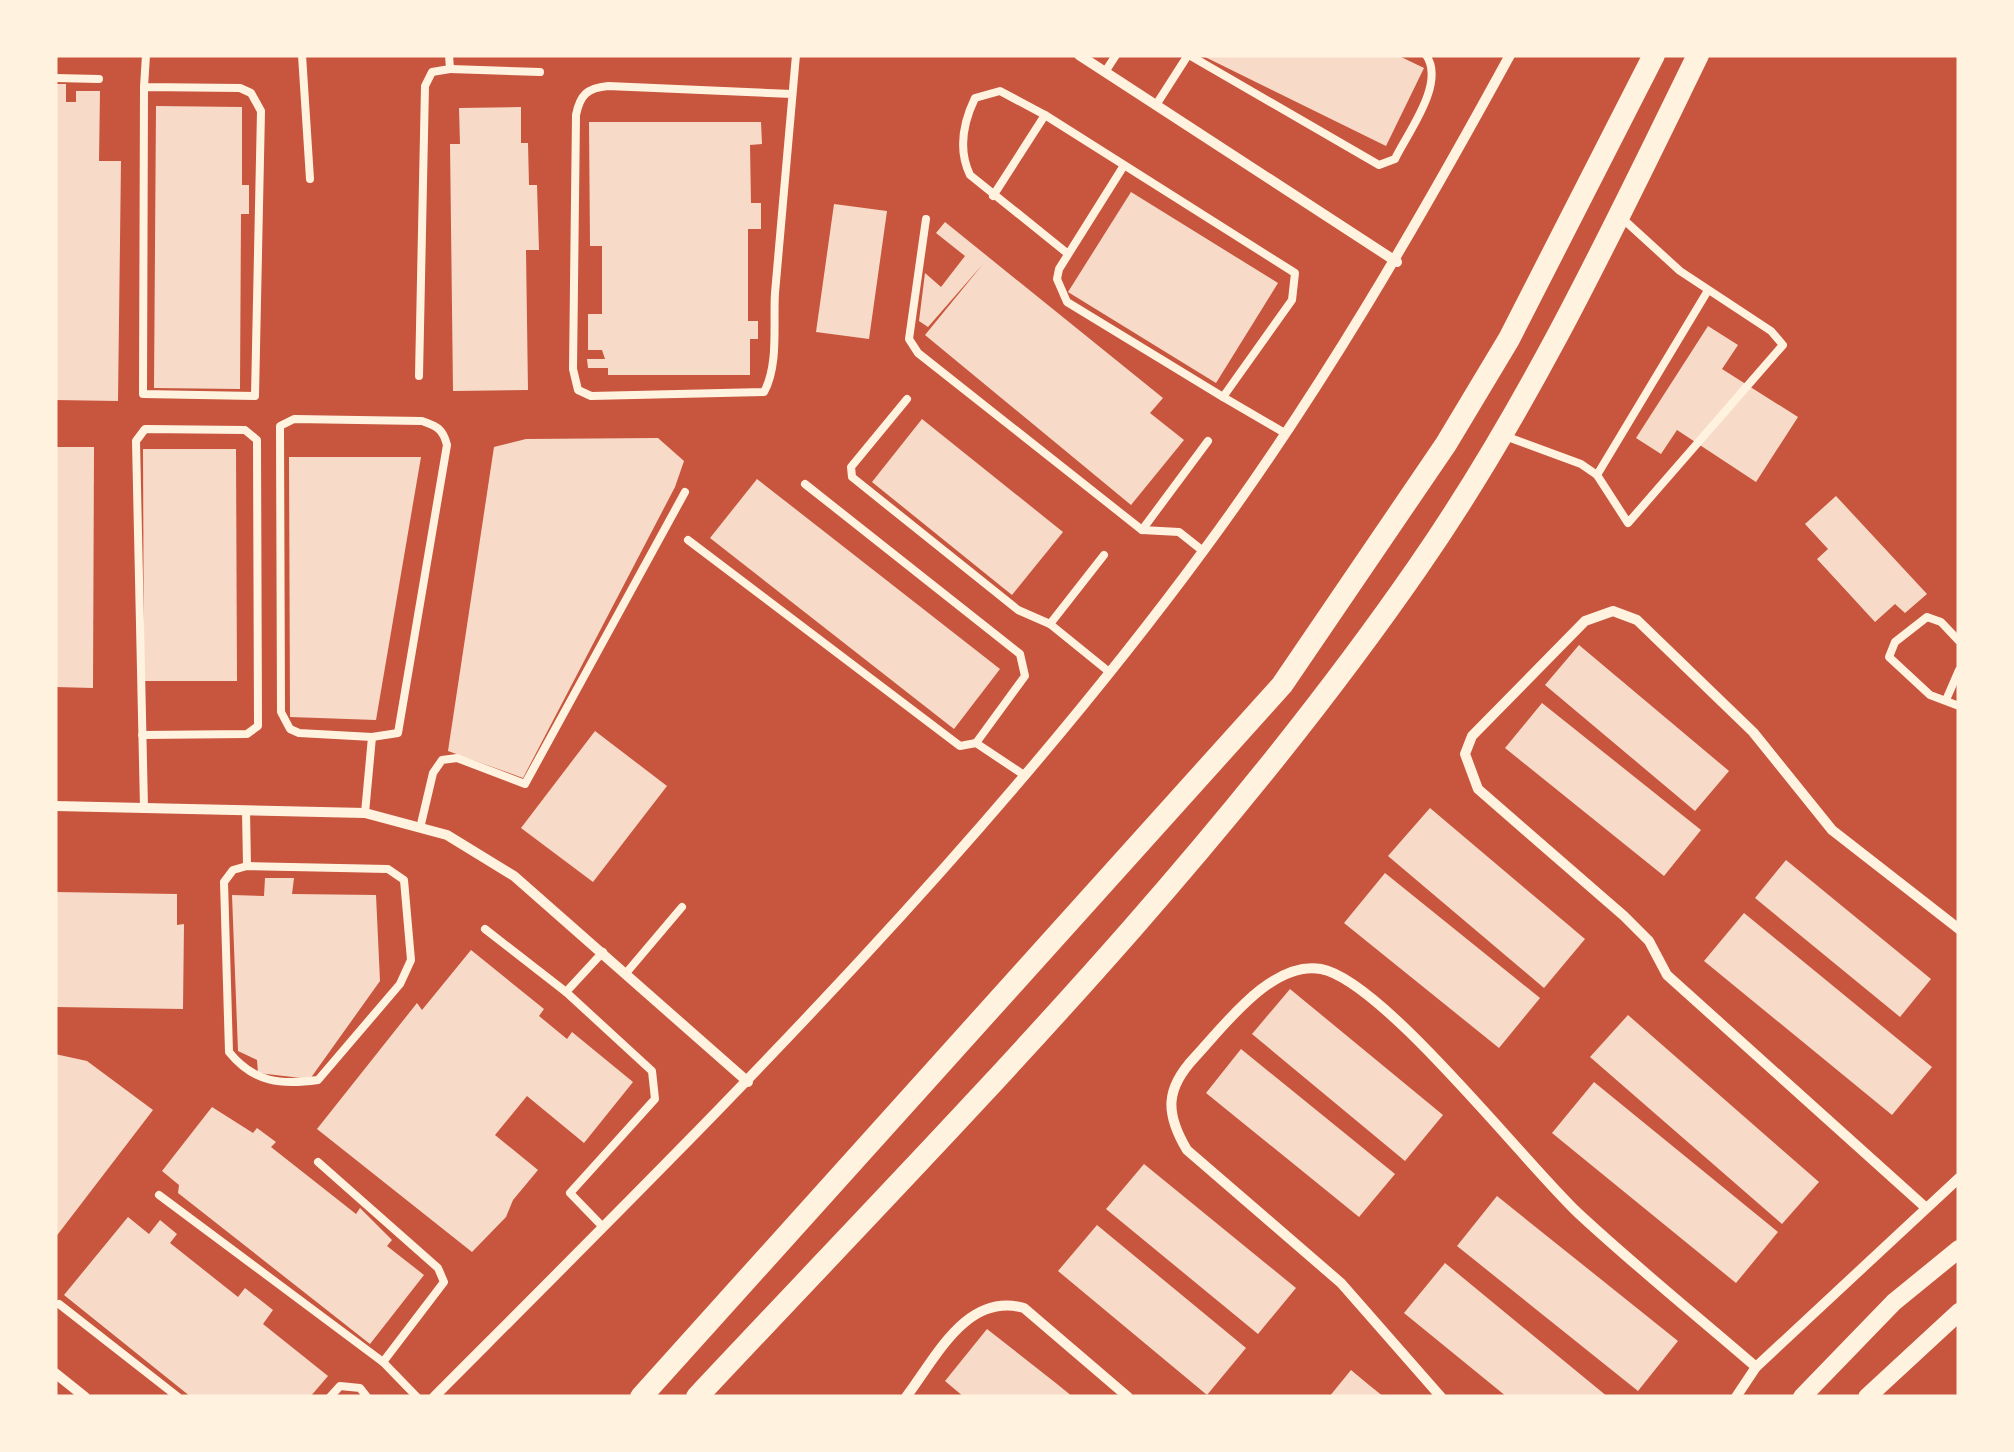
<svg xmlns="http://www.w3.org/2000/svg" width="2014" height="1452" font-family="Barlow,sans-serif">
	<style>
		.building { fill: #f7dbc8 }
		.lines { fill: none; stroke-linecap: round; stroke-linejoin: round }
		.service { stroke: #fff3e0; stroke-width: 8 }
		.minor { stroke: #fff3e0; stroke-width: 10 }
		.tertiary { stroke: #fff3e0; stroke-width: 18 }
		.primary { stroke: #fff3e0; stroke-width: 22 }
	</style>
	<rect width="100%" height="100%" fill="#c8553d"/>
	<g class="building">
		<polygon points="1201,55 1397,55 1424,68 1386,146"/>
		<polygon points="55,84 66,84 66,102 76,102 76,91 100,91 99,161 121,161 118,401 55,400"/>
		<polygon points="156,106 242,107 242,185 249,185 249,214 241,214 240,389 154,388"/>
		<polygon points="521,107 521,143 528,143 529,185 537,185 539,250 526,250 528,390 453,391 450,144 460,144 459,108"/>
		<polygon points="589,122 761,122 762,144 750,145 751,203 761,203 761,229 748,229 748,321 758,321 758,339 750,339 750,375 608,375 608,368 588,368 587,359 605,359 602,350 588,350 588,314 602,314 602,246 590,246"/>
		<polygon points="1131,192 1278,283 1216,383 1068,292"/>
		<polygon points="834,204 887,211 869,339 816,332"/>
		<polygon points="945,222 1163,398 1150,413 1184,440 1131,505 925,335 983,264 928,327 919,321 925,273 941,287 965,256 936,233"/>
		<polygon points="1708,326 1738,345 1722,369 1798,417 1756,482 1677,430 1661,454 1636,438"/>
		<polygon points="922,419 1063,532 1012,595 872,482"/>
		<polygon points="658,438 684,461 675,487 523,778 448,751 494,447 526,439"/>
		<polygon points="55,447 94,447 93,688 55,687"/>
		<polygon points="143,449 236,449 237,681 144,681"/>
		<polygon points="289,457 421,457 376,720 290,717"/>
		<polygon points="757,479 1000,669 954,729 710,538"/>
		<polygon points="1836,496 1927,594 1905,613 1895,604 1875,622 1817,559 1828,549 1805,524"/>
		<polygon points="1579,645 1729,771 1695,811 1545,685"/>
		<polygon points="1542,703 1701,830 1664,876 1505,748"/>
		<polygon points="595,731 667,786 593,882 521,828"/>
		<polygon points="1430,808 1585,939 1544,988 1388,856"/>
		<polygon points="1786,860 1931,979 1900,1017 1755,898"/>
		<polygon points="1385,873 1540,998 1499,1048 1344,923"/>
		<polygon points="265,878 294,878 292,894 376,895 380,981 310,1079 258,1073 257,1060 238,1051 232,895 264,896"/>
		<polygon points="55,892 177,894 177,925 184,924 183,1009 55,1007"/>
		<polygon points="1744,913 1932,1067 1892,1115 1704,961"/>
		<polygon points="471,950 544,1009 539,1016 567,1039 572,1032 633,1082 584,1143 527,1096 495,1135 538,1170 513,1200 506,1217 472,1252 317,1129 417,1003 422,1010"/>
		<polygon points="1290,989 1443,1115 1405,1161 1252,1034"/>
		<polygon points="1628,1015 1819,1182 1782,1224 1590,1057"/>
		<polygon points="1241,1049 1395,1174 1359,1217 1206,1093"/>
		<polygon points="55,1054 87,1061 153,1110 55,1238"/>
		<polygon points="1594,1082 1778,1232 1736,1283 1552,1133"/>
		<polygon points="212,1107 253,1133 257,1128 276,1142 271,1147 356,1214 360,1208 392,1240 387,1246 424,1275 370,1344 178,1193 179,1185 162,1171"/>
		<polygon points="1144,1164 1296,1288 1258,1334 1106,1209"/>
		<polygon points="1497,1196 1678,1341 1638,1391 1457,1246"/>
		<polygon points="128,1217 149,1234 160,1220 177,1234 170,1243 238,1297 245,1288 273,1310 263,1324 328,1376 310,1397 191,1397 64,1295"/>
		<polygon points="1097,1225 1246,1348 1207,1395 1058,1271"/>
		<polygon points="1445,1263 1586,1379 1608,1397 1507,1397 1404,1313"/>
		<polygon points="987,1329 1057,1384 1073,1397 964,1397 945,1381"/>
		<polygon points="1351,1370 1369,1385 1384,1397 1329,1397"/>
	</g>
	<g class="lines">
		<g class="service">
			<polyline points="302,55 310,179"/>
			<path d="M1189,55L1379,165L1395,159C1408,132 1446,83 1426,55"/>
			<polyline points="450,69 540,72"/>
			<polyline points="1105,72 1116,55"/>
			<polyline points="55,78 99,79"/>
			<polyline points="144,87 240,88 251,93 261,111 255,396 143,394 144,87 146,55"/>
			<path d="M792,94L608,86C587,88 580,95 576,115L573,369L578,390L591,396L764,392C779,365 773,323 775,293C782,214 789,134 796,55"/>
			<polyline points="1156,105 1188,55"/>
			<polyline points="1123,167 1059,269 1057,279 1067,302 1223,397"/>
			<polyline points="993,196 1045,115"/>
			<polyline points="926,219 909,339 918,353 1142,530 1179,532 1203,551"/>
			<path d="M1067,253L970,175C958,150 963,123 975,98L1000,91L1045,115L1295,273L1292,300L1223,397L1283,432"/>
			<polyline points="419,376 425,86 432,72 450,69 449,55"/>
			<polyline points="907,399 851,467 852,477 1018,610 1050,624 1104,555"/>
			<path d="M294,419L422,421C437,426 443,429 447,445L398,733L372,737L299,733L290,729L281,712L280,426Z"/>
			<polyline points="1505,436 1581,464 1597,475 1628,523 1783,345 1771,331 1680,271 1623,219"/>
			<polyline points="1597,475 1707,292"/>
			<polyline points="805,484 1020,654 1025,676 976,743 1024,775"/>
			<polyline points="1142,530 1208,441"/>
			<polyline points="688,540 960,746 976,743"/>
			<polyline points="1050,624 1108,671"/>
			<polyline points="1959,641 1941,622 1927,617 1895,642 1889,657 1930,695 1959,706"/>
			<polyline points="1946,700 1959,670"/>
			<polyline points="142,735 247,734 258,726 257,440 245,430 145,429 136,441 144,808"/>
			<polyline points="246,810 247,866"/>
			<polyline points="365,813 372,737"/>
			<polyline points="421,824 433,773 442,760 457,758 525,784 685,492"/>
			<path d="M247,866L388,869L404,880L411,960L400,984L318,1080C281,1085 254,1083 229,1052L224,882L233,870Z"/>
			<polyline points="485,929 566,992"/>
			<polyline points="627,972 682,907"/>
			<polyline points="318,1162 438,1268 444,1282 383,1362 417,1397"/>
			<polyline points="159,1195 383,1362"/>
			<polyline points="603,1227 570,1193 655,1099 652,1071 566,992 603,952"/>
			<polyline points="59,1304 178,1397"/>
			<polyline points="330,1397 340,1386 360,1388 367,1397"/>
		</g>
		<g class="minor">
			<polyline points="1079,55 1397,262"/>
			<polyline points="55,806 365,813 447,835 514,876 748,1082"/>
			<polyline points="1925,1207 1667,975 1649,941 1624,916 1478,789 1465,754 1472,736 1585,621 1613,611 1637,620 1753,732 1832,830 1959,929"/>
			<polyline points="55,1373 85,1397"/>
			<path d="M434,1397C703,1127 978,857 1204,550C1320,393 1417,225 1510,55"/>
			<path d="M906,1397C936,1358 966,1292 1024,1308L1128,1397"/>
			<path d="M1441,1397L1341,1283L1187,1150C1165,1113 1165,1089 1195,1057C1224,1026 1272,960 1321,969C1382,980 1525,1163 1578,1213C1635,1266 1697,1316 1756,1367"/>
			<polyline points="1736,1397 1756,1367 1959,1178"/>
		</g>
		<g class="tertiary">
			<polyline points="1802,1397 1894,1302 1959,1249"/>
			<polyline points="1867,1397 1959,1312"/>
		</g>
		<g class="primary">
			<polyline points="641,1397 1282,685 1446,444 1509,339 1654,55"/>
			<path d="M697,1397C947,1130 1209,869 1418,567C1529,407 1613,229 1698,55"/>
		</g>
	</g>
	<rect width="2014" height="1452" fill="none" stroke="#fff3e0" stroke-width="115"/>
</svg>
